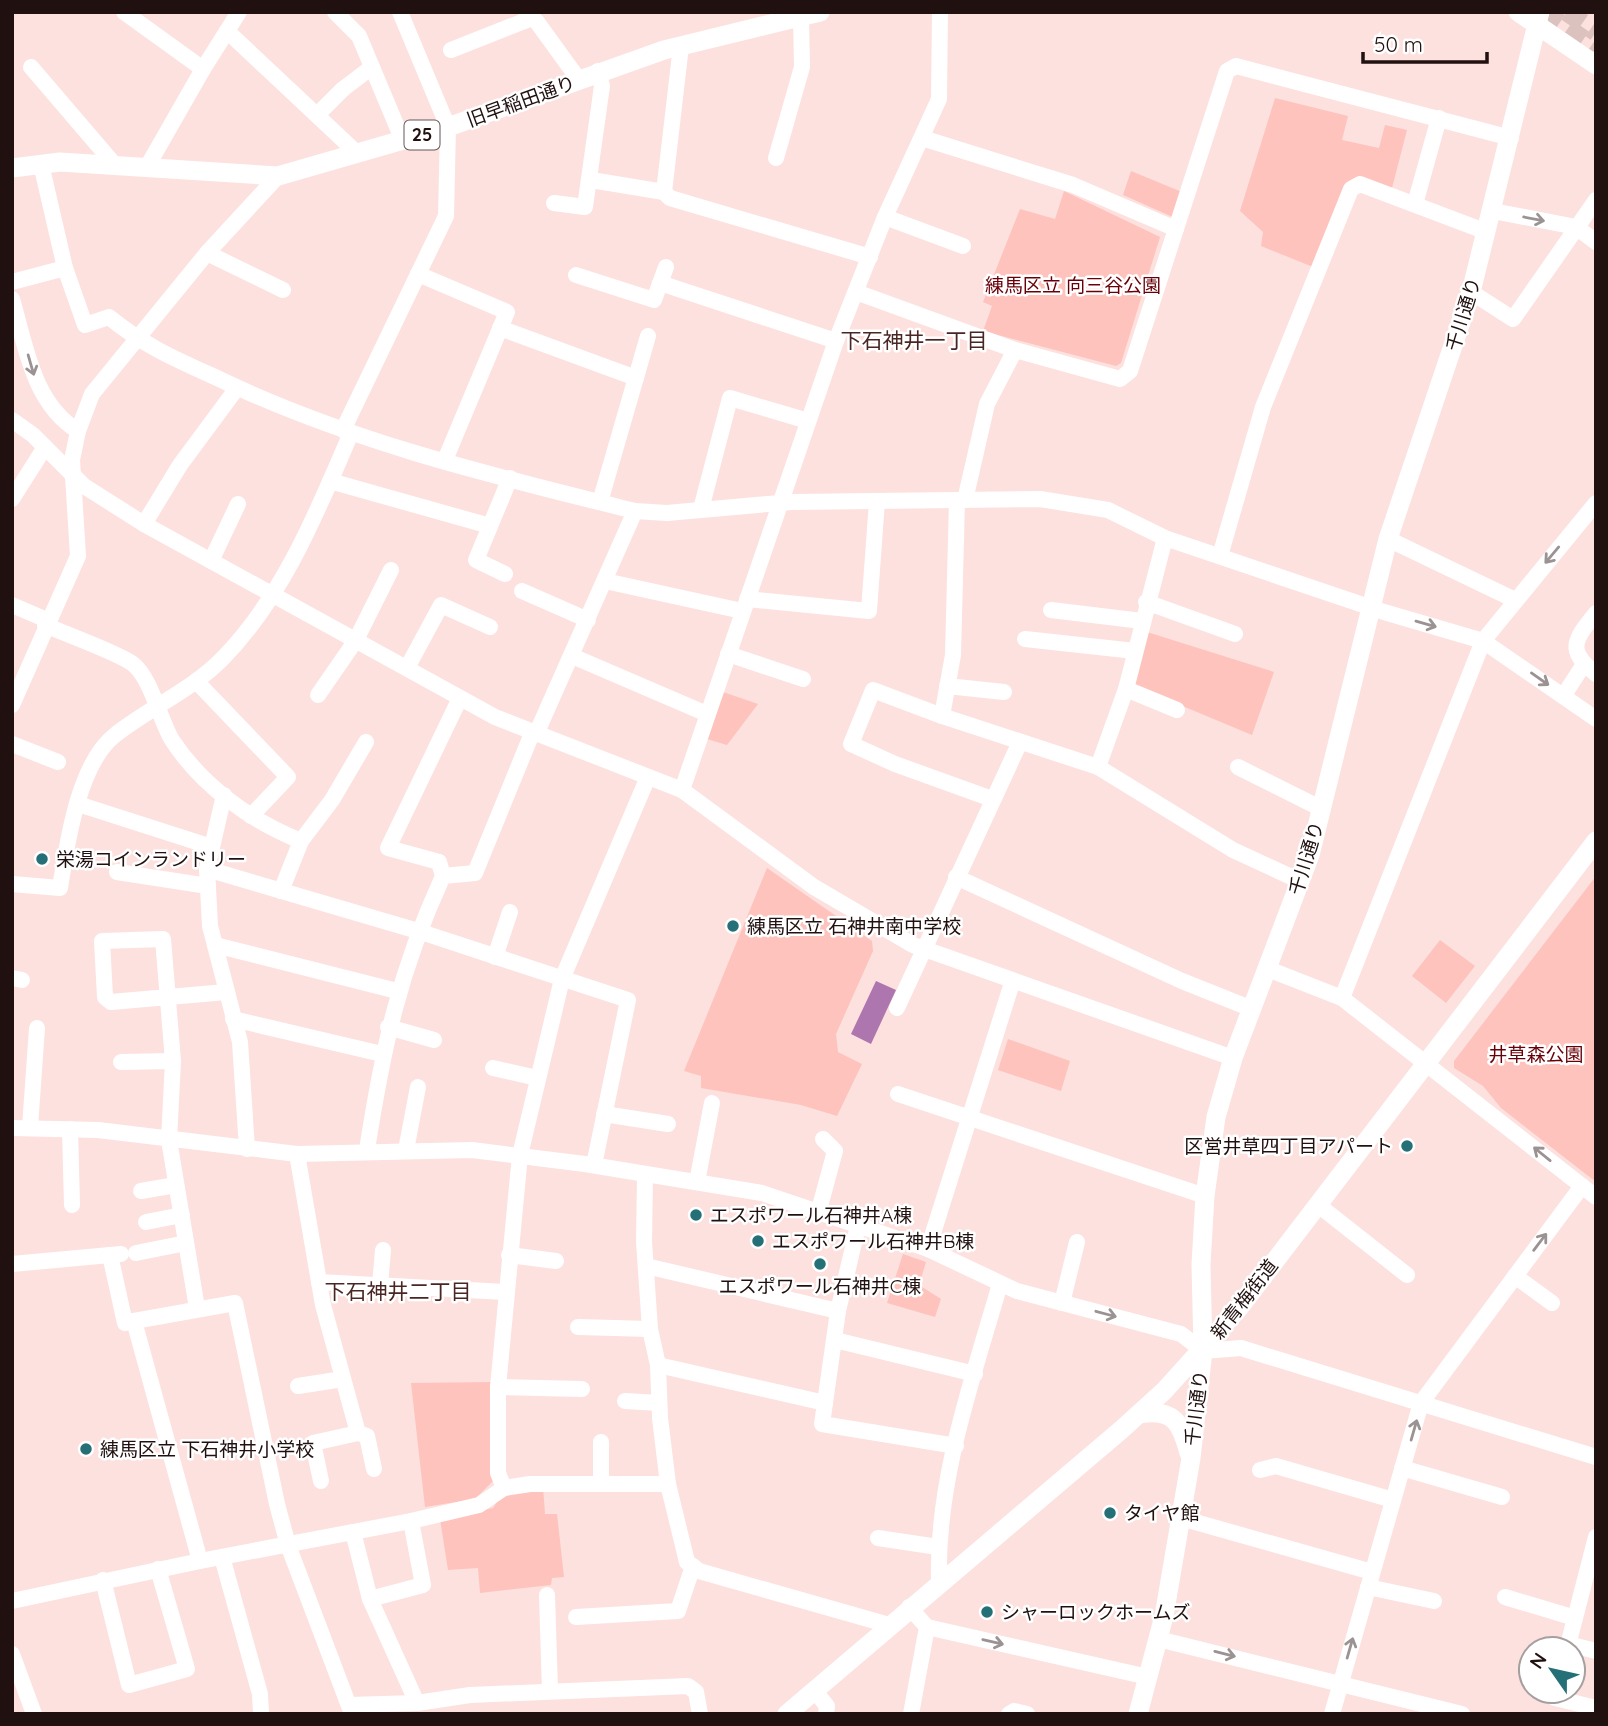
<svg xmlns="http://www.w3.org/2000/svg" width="1608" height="1726" font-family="Quicksand,'Noto Sans JP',sans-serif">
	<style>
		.green { fill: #fec3bc }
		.water { fill: #ae76af }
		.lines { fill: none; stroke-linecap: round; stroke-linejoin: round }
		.major-tunnel { stroke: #dcc2bf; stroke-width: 19; stroke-dasharray: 19 10; stroke-linecap: butt }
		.minor { stroke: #fff; stroke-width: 16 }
		.major { stroke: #fff; stroke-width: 19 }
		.oneway { stroke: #9b9393 }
		.poi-dot { fill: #256f77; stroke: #fff; stroke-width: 2.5 }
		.labels { text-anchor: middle; stroke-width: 5; stroke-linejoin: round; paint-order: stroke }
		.shield { fill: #fff; stroke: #635857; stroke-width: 2 }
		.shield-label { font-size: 18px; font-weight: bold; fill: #20100f }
		.street-label { font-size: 19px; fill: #20100f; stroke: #fff }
		.park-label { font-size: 19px; fill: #690008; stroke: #fff }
		.poi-label { font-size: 19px; fill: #20100f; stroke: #fff; text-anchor: start }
		.neighbourhood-label { font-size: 21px; fill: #492623; stroke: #fff }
	</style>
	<rect width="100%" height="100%" fill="#fde1de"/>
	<g class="green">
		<polygon points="1275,98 1348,116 1342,140 1379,148 1385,125 1407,130 1392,188 1357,178 1313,267 1261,246 1263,232 1240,211"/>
		<polygon points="1131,171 1182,192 1175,218 1123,195"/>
		<polygon points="1064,191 1160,237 1121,363 1116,366 983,331 992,306 983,302 1020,209 1055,219"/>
		<polygon points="1147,632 1274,672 1252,735 1137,687 1134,682"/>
		<polygon points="723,692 758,704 727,745 707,739"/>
		<polygon points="767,868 872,941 873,951 836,1034 838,1052 862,1064 837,1116 801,1105 701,1088 701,1076 684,1071"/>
		<polygon points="1596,876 1596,1182 1501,1108 1483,1086 1454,1068 1454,1061"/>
		<polygon points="1440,940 1475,966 1446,1003 1412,976"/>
		<polygon points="1008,1039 1070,1061 1061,1091 998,1070"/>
		<polygon points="903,1254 926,1262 919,1285 941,1299 935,1317 887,1303"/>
		<polygon points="494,1382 495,1479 475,1499 425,1507 411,1383"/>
		<polygon points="543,1487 545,1514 557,1514 564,1577 552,1578 551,1585 480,1593 478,1568 448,1570 440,1519 493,1508 502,1494"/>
	</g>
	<polygon class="water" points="876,981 896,990 871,1044 851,1034"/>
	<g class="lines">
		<g class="major-tunnel">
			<polyline points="1544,12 1596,48"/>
			<polyline points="1567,12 1596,32"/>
		</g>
		<g class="minor">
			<polyline points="124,12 203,69"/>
			<polyline points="335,12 359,36 403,141"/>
			<polyline points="526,12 537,22 579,80"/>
			<polyline points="227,31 358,154"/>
			<polyline points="681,46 664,192 670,198 870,257"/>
			<polyline points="451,50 532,18"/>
			<polyline points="31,67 114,164"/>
			<polyline points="317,115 343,89 372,67"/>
			<polyline points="922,138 1073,185 1176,229"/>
			<polyline points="776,158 802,67 801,17"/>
			<path d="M41,164L65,268L85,325L109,317C143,345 175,359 215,377C347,441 493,476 635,511L667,513L791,502L1040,499L1108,510L1165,538L1384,612L1483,641L1596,719"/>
			<polyline points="147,167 203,69 239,12"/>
			<polyline points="591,180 664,192"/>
			<polyline points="554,203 585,207 602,86 598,71"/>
			<polyline points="1415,204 1439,118"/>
			<polyline points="1493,211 1576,227 1596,242"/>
			<polyline points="885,217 963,246"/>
			<polyline points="207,253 283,290"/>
			<polyline points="418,274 507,312 445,460"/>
			<polyline points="576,275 654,300 666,267"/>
			<polyline points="12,282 65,268"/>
			<polyline points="660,283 836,341"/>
			<polyline points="856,292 1015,350 1120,379 1130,371 1227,71 1236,66 1511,138"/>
			<polyline points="1471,292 1513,319 1596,200"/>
			<path d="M12,299C26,347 33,403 78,431"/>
			<polyline points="500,328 636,378"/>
			<polyline points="12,420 33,435 84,486 144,524 495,717 682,790 814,887 913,945 1233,1058"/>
			<polyline points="343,430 446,216 448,127 400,12"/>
			<polyline points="330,481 490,526"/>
			<polyline points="12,499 45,447"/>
			<polyline points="957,500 953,655 942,716 1098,767 1233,850 1300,881"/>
			<polyline points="965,500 987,404 1015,350"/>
			<polyline points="600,502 648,336"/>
			<polyline points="701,509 730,398 808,421"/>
			<polyline points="144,524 180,465 237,388"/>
			<polyline points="1388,539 1515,600"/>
			<polyline points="1220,556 1263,407 1351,189 1360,184 1487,232"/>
			<polyline points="211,561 238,504"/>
			<polyline points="505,574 476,560 510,478"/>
			<polyline points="605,581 742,611"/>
			<polyline points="522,591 588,620"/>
			<polyline points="747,599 869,611 877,501"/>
			<polyline points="1146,602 1235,634"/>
			<polyline points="12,605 47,620"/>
			<polyline points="1051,610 1142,621"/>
			<path d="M1596,613C1574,640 1566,650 1596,674"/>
			<path d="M45,625C65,634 119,653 133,664C151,678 160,720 172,740C202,786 251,821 301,841"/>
			<polyline points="1025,639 1135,651"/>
			<polyline points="728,654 803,679"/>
			<polyline points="572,656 707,714"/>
			<polyline points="407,668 441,605 490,627"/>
			<polyline points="196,681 288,777 251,816"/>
			<polyline points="947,686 1004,692"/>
			<polyline points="1126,689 1177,710"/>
			<polyline points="318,695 356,640 391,570"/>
			<polyline points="1564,695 1584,664"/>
			<polyline points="12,705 78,556 72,460 78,431 92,394 207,253 278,176"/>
			<polyline points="942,716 873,690 851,744 895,764 992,799"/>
			<polyline points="537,732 635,511"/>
			<polyline points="12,744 58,762"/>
			<polyline points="1098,767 1126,689 1165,538"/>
			<polyline points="1238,767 1322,809"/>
			<polyline points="682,790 836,341 885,217 939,99 940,12"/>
			<polyline points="224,795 207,869 210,926 240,1042 247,1149"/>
			<polyline points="78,804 212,847"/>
			<polyline points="207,869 418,931 628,1000 594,1165"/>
			<polyline points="117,872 208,886"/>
			<polyline points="443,876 439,862 388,848 460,698"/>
			<polyline points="956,877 1182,981 1252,1009"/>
			<path d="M12,884L60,888C67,844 78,764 115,735C149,708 192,690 223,658C283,597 318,510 351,433"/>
			<polyline points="281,891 301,841 332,800 366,742"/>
			<polyline points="215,945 397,991"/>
			<polyline points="495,957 510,912"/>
			<polyline points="1268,969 1342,998 1596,1197"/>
			<polyline points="12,978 22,980"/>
			<polyline points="1342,998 1483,641 1596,503"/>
			<polyline points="897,1008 1020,742"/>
			<polyline points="233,1019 382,1054"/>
			<polyline points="388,1027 434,1040"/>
			<polyline points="121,1062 173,1061"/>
			<polyline points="493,1068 537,1078"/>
			<polyline points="898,1094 1205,1196"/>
			<polyline points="604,1114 668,1124"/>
			<polyline points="30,1127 37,1028"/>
			<polyline points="12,1128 98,1130 297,1154 472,1150 585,1164 762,1193 928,1249 1017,1291 1181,1334 1203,1351 1241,1348 1596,1457"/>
			<polyline points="70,1129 72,1205"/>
			<path d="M367,1150C383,1047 399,972 443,876L475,873L533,731"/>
			<polyline points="406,1150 418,1087"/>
			<polyline points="297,1154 323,1305 358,1433"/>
			<polyline points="645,1175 644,1242 650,1329 658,1365 660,1418 668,1484 687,1562 699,1571 889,1625"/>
			<polyline points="697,1182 712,1103"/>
			<polyline points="141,1191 176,1185"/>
			<polyline points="1317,1204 1407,1275"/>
			<polyline points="819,1210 835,1151 823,1139"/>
			<polyline points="146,1222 182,1215"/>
			<polyline points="858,1226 838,1311 822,1424 956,1446"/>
			<polyline points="928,1249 1012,983"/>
			<polyline points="136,1253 186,1243"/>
			<polyline points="121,1254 110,1255 125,1323 134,1321 200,1561"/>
			<polyline points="509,1255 556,1261"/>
			<polyline points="12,1264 110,1255"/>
			<polyline points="646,1266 838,1311"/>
			<polyline points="1515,1276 1552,1303"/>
			<polyline points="319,1282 505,1292"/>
			<polyline points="380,1285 383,1250"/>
			<polyline points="1062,1303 1077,1242"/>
			<polyline points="197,1308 169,1140 173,1061 163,939 102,941 105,997 111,1002 226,992"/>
			<polyline points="134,1321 235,1303 277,1504 288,1545 352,1714"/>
			<polyline points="578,1327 650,1329"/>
			<polyline points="835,1340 975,1374"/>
			<polyline points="658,1365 825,1403"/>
			<polyline points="298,1386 343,1379"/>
			<polyline points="498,1387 582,1389"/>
			<polyline points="625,1401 659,1403"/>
			<polyline points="601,1442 601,1484"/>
			<polyline points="1402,1468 1502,1497"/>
			<polyline points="1260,1470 1276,1466 1393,1500"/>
			<polyline points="321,1481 313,1443 358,1433 367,1436 374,1469"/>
			<polyline points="504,1488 498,1473 498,1387 520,1155 562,979 648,777"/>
			<polyline points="1181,1518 1372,1572"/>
			<polyline points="353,1532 370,1599 417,1703"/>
			<polyline points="878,1538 938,1547"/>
			<polyline points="222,1557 260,1694 261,1714"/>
			<polyline points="103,1580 129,1685 187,1669 158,1569"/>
			<path d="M939,1582C936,1481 972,1381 1000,1284"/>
			<polyline points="1368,1587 1434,1601"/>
			<polyline points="547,1595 550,1691"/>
			<polyline points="1505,1597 1575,1618"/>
			<polyline points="370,1599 423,1585 411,1521"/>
			<polyline points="12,1601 200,1561 411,1521 479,1505 504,1488 530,1484 668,1484"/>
			<polyline points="909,1607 927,1627 911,1714"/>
			<polyline points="576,1617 678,1611 693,1566"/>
			<polyline points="927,1627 1148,1677"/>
			<polyline points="1158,1639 1462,1714"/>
			<polyline points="1568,1644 1596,1651"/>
			<polyline points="1567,1649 1596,1537"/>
			<polyline points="12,1654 34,1714"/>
			<polyline points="814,1690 827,1706 826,1714"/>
			<polyline points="1555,1698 1596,1708"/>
			<polyline points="349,1705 417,1703 470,1695 688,1686 696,1692 700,1714"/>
			<polyline points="1009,1714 1014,1711 1027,1714"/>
			<polyline points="1332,1714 1421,1403 1582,1186"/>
		</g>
		<g class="major">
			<polyline points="1518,12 1596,65"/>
			<polyline points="12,168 60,162 278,176 448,127 664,50 820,12"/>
			<path d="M1139,1414C1174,1408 1181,1423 1189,1453"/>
			<polyline points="787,1714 1121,1430 1164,1391 1239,1308 1596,841"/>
			<polyline points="1138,1714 1164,1616 1191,1458 1203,1351 1201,1264 1205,1196 1216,1117 1233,1058 1310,855 1388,539 1471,292 1540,12"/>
		</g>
	</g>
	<defs><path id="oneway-shaft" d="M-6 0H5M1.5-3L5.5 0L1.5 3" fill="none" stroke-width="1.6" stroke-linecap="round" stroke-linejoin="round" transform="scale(1.75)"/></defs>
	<g class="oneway">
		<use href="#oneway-shaft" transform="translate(1534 219) rotate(11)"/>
		<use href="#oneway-shaft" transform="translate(31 365) rotate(74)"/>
		<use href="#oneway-shaft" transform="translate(1552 555) rotate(130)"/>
		<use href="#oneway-shaft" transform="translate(1426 624) rotate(16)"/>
		<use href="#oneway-shaft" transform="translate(1540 679) rotate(35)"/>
		<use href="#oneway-shaft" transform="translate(1542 1154) rotate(-141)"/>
		<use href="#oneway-shaft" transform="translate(1540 1242) rotate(-53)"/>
		<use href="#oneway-shaft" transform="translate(1106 1314) rotate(15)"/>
		<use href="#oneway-shaft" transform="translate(1414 1430) rotate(-74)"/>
		<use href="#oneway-shaft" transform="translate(993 1642) rotate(13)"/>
		<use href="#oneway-shaft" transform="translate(1350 1648) rotate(-74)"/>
		<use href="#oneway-shaft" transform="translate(1225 1654) rotate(14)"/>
	</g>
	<g class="poi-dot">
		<circle cx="42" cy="859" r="7"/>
		<circle cx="733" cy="926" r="7"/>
		<circle cx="1407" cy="1146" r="7"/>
		<circle cx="696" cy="1215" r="7"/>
		<circle cx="758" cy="1241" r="7"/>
		<circle cx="820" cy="1264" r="7"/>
		<circle cx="86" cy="1449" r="7"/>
		<circle cx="1110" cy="1513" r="7"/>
		<circle cx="987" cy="1612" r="7"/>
	</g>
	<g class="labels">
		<rect class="shield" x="404.5" y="120.5" width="35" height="29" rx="5"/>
		<g class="shield-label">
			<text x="422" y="141">25</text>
		</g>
		<g class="street-label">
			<text transform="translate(521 101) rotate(-20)" y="7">旧早稲田通り</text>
			<text transform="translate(1463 314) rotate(-73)" y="7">千川通り</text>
			<text transform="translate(1306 858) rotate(-73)" y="7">千川通り</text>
			<text transform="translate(1244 1299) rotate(-52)" y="7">新青梅街道</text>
			<text transform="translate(1196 1408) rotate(-83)" y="7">千川通り</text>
		</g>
		<g class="park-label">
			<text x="1073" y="292">練馬区立 向三谷公園</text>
			<text x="1536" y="1061">井草森公園</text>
		</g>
		<g class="poi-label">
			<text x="56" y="866">栄湯コインランドリー</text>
			<text x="747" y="933">練馬区立 石神井南中学校</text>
			<text x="1393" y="1153" text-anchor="end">区営井草四丁目アパート</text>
			<text x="710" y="1222">エスポワール石神井A棟</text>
			<text x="772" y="1248">エスポワール石神井B棟</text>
			<text x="820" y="1293" text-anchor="middle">エスポワール石神井C棟</text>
			<text x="100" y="1456">練馬区立 下石神井小学校</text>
			<text x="1124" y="1520">タイヤ館</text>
			<text x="1001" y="1619">シャーロックホームズ</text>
		</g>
		<g class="neighbourhood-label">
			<text x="914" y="348">下石神井一丁目</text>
			<text x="398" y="1299">下石神井二丁目</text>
		</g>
	</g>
	<rect width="1608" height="1726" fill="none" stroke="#20100f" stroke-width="28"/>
	<g transform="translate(1552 1670) rotate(304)"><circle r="33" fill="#ffffff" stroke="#a69f9f" stroke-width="2"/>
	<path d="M0-5L12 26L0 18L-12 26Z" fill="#256f77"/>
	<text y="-10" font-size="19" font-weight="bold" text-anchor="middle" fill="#20100f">N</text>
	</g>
	<path d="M1363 52v10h124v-10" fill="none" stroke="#20100f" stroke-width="3.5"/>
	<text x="1374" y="52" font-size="21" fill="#20100f" stroke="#ffffff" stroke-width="5" paint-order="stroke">50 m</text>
</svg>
